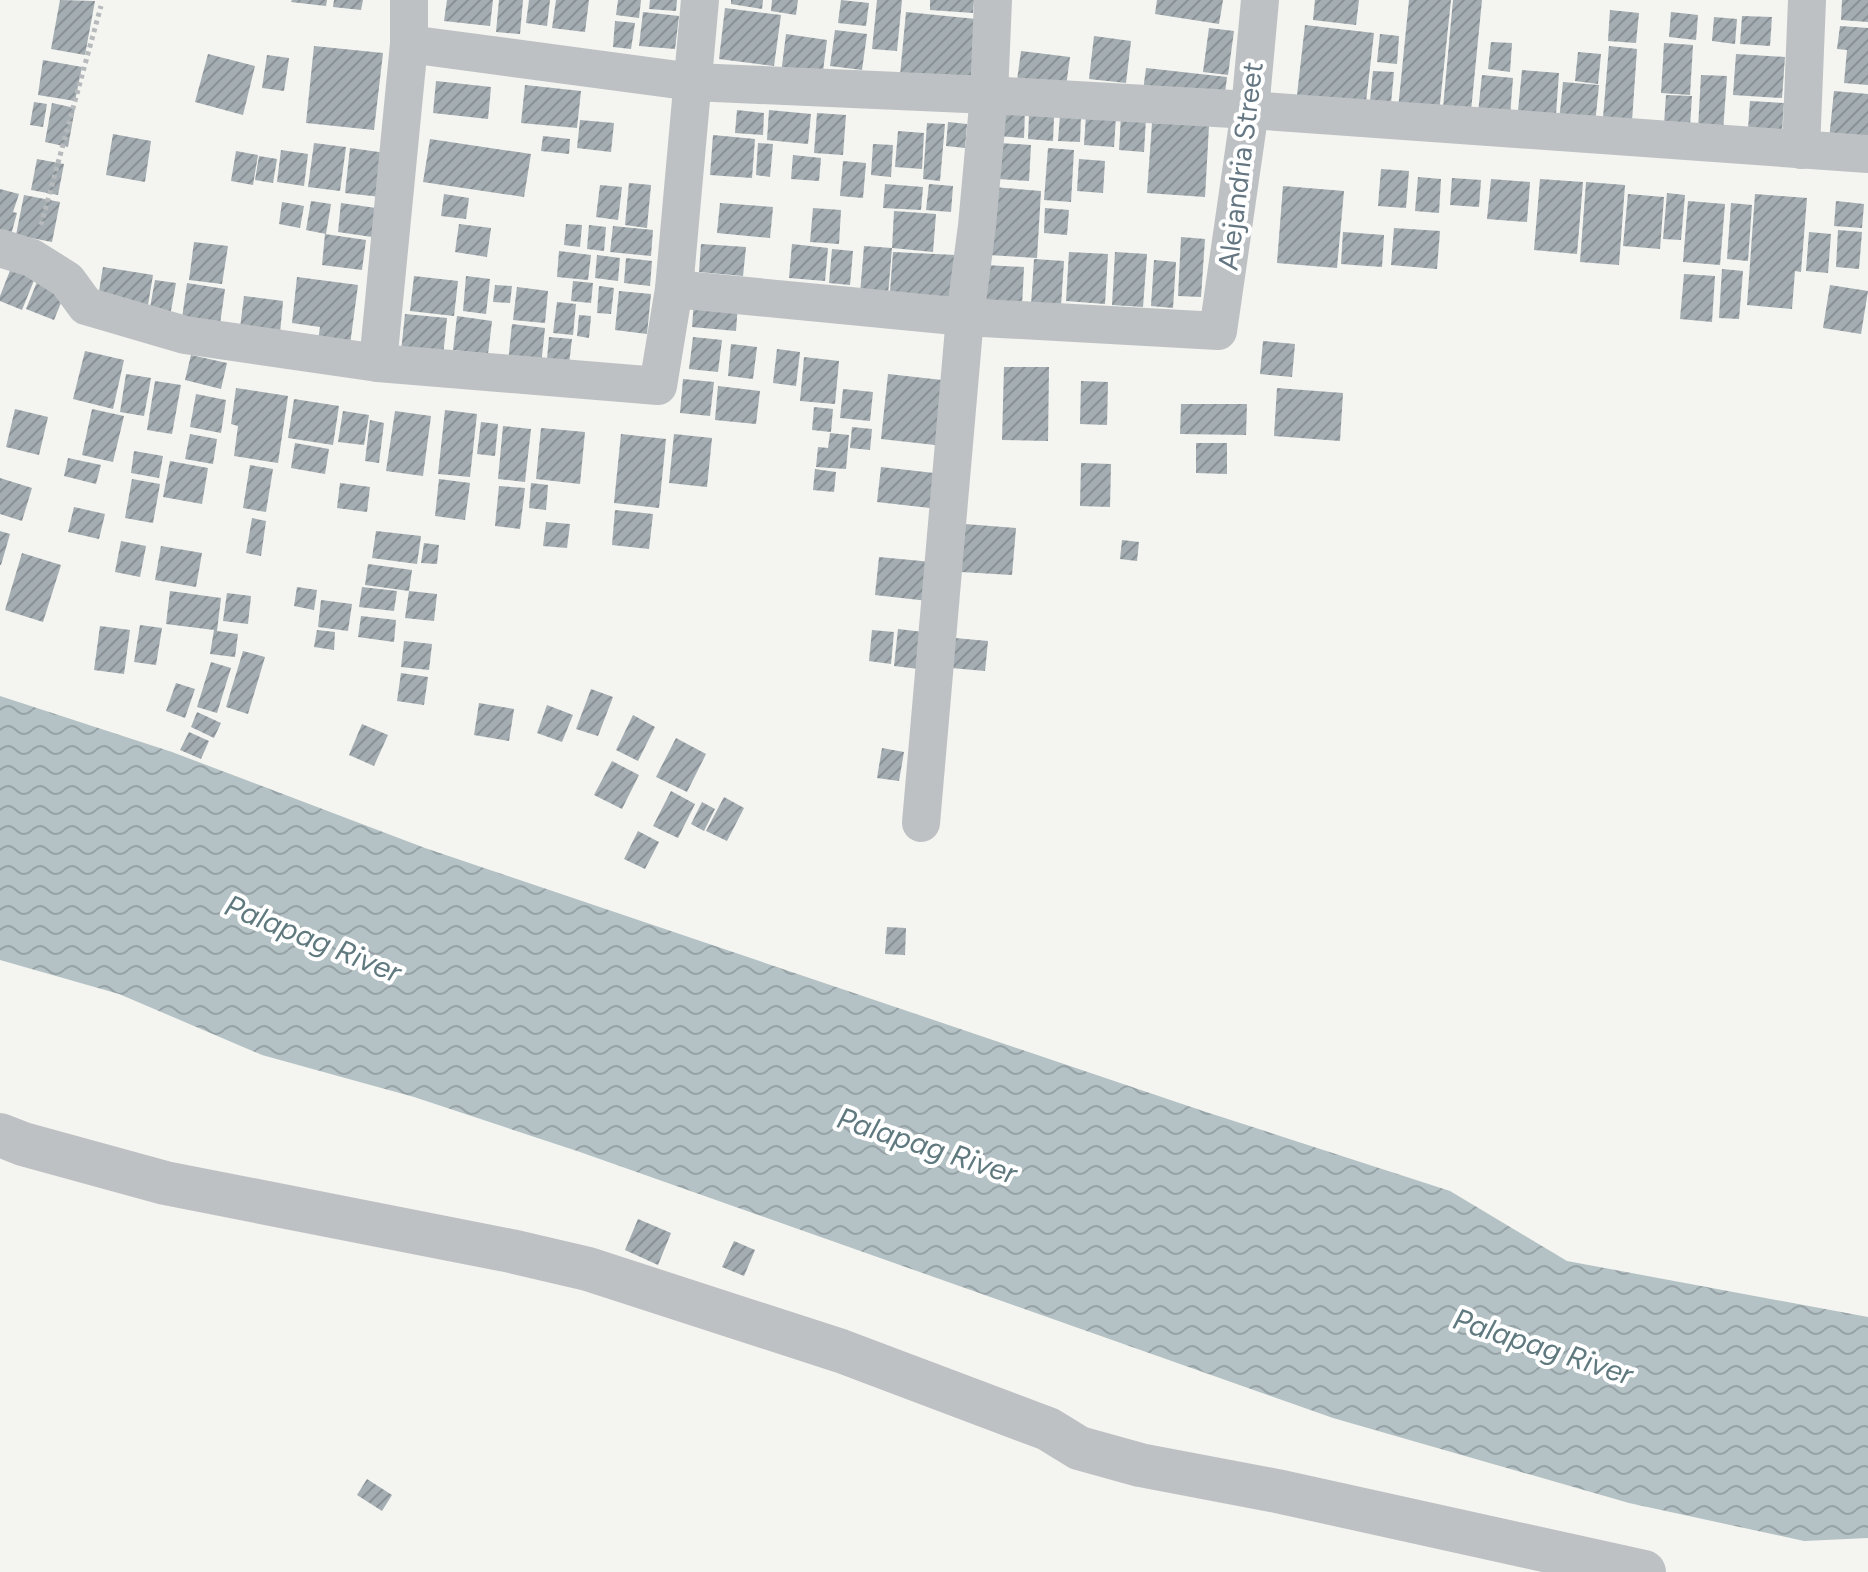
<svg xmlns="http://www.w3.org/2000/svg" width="1868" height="1572" font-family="Figtree,sans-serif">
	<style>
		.water { fill: url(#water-waves) }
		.building { fill: url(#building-hatch) }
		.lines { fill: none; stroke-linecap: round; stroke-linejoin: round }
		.path { stroke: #b7babc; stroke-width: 5; stroke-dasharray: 4 4; stroke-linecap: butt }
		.minor { stroke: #bdc1c4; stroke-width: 38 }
		.tertiary { stroke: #bdc1c4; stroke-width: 44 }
		.labels { text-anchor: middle; stroke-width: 8; stroke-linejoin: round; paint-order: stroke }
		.street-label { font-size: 28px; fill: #647681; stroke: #fff }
		.water-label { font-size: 30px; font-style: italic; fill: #5f797f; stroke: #fff }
	</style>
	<defs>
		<pattern id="water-waves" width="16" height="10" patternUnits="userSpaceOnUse" patternTransform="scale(2)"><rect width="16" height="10" fill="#b4c2c5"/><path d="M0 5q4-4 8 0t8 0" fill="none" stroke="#96a2a5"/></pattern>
		<pattern id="building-hatch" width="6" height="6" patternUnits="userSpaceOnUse" patternTransform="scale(2)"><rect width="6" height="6" fill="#a4adb2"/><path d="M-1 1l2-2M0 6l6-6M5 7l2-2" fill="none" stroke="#899196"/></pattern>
	</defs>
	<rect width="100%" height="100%" fill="#f4f4f0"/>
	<polygon class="water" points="0,696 172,752 425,848 1203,1111 1450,1191 1567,1261 1868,1317 1868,1538 1804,1541 1629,1503 1333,1418 580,1152 414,1097 262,1055 119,994 0,960"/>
	<g class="building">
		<polygon points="60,0 95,1 85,55 51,49"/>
		<polygon points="292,0 327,0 326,6 291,2"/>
		<polygon points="334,0 363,0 361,10 333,7"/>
		<polygon points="447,0 493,0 490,26 444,21"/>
		<polygon points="499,0 523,0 520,34 496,32"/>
		<polygon points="529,0 550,0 547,26 526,23"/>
		<polygon points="556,0 589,0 585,32 552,28"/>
		<polygon points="618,0 641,0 639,18 616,15"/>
		<polygon points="650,0 677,0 676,11 649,9"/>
		<polygon points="731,0 763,0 762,9 731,4"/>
		<polygon points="772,0 798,0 796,15 771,11"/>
		<polygon points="841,0 869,3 866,26 838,23"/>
		<polygon points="877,0 902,0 897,51 872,49"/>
		<polygon points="930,0 974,0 973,13 930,10"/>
		<polygon points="1157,0 1223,0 1219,24 1155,14"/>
		<polygon points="1315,0 1359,0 1356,25 1313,20"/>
		<polygon points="1409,0 1451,0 1439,113 1398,109"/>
		<polygon points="1453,0 1482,0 1471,111 1443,108"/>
		<polygon points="1842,0 1868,0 1868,22 1841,20"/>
		<polygon points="725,8 781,15 774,66 719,59"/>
		<polygon points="1610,10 1639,13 1636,43 1608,41"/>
		<polygon points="643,12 679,16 675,49 639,46"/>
		<polygon points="906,12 976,19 972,82 900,75"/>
		<polygon points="1671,12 1698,15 1696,40 1669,37"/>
		<polygon points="1742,16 1772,17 1770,46 1740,44"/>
		<polygon points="1714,17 1737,19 1735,44 1712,41"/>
		<polygon points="615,21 635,23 631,49 613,47"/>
		<polygon points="1305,25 1374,33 1366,102 1297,95"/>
		<polygon points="1840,26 1868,28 1868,85 1844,83 1847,50 1837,49"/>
		<polygon points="1209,28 1234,31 1228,75 1203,72"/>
		<polygon points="835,30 867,34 862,70 830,66"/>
		<polygon points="786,34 827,40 822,79 781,74"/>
		<polygon points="1380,34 1399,36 1397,64 1377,62"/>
		<polygon points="1094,36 1131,41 1126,83 1089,79"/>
		<polygon points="1491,42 1512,43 1510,72 1488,69"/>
		<polygon points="1664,43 1693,45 1690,95 1661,93"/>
		<polygon points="314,46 383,53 374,130 306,123"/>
		<polygon points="1609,46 1637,49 1632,121 1603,118"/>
		<polygon points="1021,51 1070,57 1065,94 1016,88"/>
		<polygon points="1578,52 1601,54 1598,84 1575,81"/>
		<polygon points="208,54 255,66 243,115 195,102"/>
		<polygon points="1736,54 1785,57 1782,98 1733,95"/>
		<polygon points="267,55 289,58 284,91 262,88"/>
		<polygon points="43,60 82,67 75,101 38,95"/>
		<polygon points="1146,68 1227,77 1223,109 1142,99"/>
		<polygon points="1522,70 1559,73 1556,114 1518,111"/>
		<polygon points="1373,71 1394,72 1391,103 1370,101"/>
		<polygon points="1482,75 1513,78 1510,116 1478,113"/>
		<polygon points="1701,75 1727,76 1723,131 1698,129"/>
		<polygon points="436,81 491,87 488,119 433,113"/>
		<polygon points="1563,82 1599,85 1595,124 1559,121"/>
		<polygon points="525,85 581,91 577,128 521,123"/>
		<polygon points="1834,91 1868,94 1868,153 1828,149"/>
		<polygon points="1666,95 1692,96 1689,141 1663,139"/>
		<polygon points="1750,101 1784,103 1781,145 1747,143"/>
		<polygon points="34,102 47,104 43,127 30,125"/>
		<polygon points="52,103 75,108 68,147 45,142"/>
		<polygon points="998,109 1025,111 1024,138 996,136"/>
		<polygon points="737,110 764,113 763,135 735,133"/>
		<polygon points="769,110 811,114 808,144 767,140"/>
		<polygon points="817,113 846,115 843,155 814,153"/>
		<polygon points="1029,115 1054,117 1053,141 1028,139"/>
		<polygon points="1060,115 1081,116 1080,142 1058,141"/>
		<polygon points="1086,115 1116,117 1114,147 1084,145"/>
		<polygon points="1121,117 1146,118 1144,152 1119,150"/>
		<polygon points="580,120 614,123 611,152 577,148"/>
		<polygon points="948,122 967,124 965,148 946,146"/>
		<polygon points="927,123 945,124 940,181 923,179"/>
		<polygon points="1152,123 1209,126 1205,197 1147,193"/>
		<polygon points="898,131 924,133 922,169 895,167"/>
		<polygon points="113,134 151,141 145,182 106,175"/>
		<polygon points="713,135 755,139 752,178 710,175"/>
		<polygon points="543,136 570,139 569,154 541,151"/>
		<polygon points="430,139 531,154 524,197 423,182"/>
		<polygon points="314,143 346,147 340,191 308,187"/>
		<polygon points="758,143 773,144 770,177 756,175"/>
		<polygon points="1000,143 1031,145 1029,181 998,179"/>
		<polygon points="873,144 893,145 891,177 871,175"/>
		<polygon points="350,148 386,153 381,197 345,193"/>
		<polygon points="1048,148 1074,150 1071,202 1044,200"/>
		<polygon points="281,150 308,154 304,186 277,182"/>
		<polygon points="236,151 258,155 253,185 231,181"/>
		<polygon points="793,155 821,158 819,181 791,179"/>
		<polygon points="259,156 277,159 273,183 255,180"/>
		<polygon points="37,159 64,164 58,195 31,190"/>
		<polygon points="1079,159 1105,161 1103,193 1077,191"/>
		<polygon points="843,161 866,163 863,198 840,196"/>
		<polygon points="1381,169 1409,171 1406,208 1378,206"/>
		<polygon points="1418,177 1441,179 1439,213 1415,211"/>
		<polygon points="1452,178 1481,180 1479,207 1450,205"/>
		<polygon points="1491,179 1530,182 1527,222 1487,219"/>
		<polygon points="1540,179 1583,182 1577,254 1534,250"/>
		<polygon points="1586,182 1625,185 1619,265 1580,262"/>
		<polygon points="629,183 651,185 647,228 625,225"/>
		<polygon points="885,184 923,187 921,210 883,208"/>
		<polygon points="929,184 953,186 951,212 926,210"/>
		<polygon points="600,185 622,187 618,220 596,217"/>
		<polygon points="1283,186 1344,191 1337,268 1277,263"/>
		<polygon points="993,187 1041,191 1037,258 988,255"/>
		<polygon points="0,189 19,194 13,212 17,213 11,235 0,232"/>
		<polygon points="1667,193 1685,195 1681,240 1663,239"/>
		<polygon points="444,194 469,198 466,219 441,216"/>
		<polygon points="1628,194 1664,197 1660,249 1623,246"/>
		<polygon points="1755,194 1807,198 1801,272 1795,271 1792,309 1747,305"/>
		<polygon points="24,195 60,202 52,242 16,235"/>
		<polygon points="311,201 331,204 326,234 306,230"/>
		<polygon points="1688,201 1725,204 1720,265 1683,262"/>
		<polygon points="1836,201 1864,204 1862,228 1834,226"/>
		<polygon points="282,202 304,206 300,228 279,224"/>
		<polygon points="341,203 376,208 372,237 338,232"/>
		<polygon points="720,203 773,207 770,238 717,233"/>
		<polygon points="1731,203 1752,205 1748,261 1727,259"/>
		<polygon points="813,208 841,210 839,244 810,242"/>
		<polygon points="1045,208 1069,210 1067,235 1044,233"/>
		<polygon points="894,211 936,214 933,252 892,248"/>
		<polygon points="459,224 491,228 487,257 455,252"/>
		<polygon points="566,224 582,225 580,247 564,245"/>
		<polygon points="589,225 606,227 604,251 587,249"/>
		<polygon points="613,226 653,230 651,256 610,252"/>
		<polygon points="1394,228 1440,231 1437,269 1391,265"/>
		<polygon points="1838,230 1862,232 1859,269 1836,267"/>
		<polygon points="1343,232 1384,235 1382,267 1341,264"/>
		<polygon points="1809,232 1831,234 1828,273 1806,271"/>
		<polygon points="325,234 366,240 362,270 322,265"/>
		<polygon points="1181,237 1205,239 1201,297 1178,296"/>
		<polygon points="194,242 228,246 222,284 189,280"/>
		<polygon points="701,244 746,247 743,276 699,272"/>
		<polygon points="792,244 828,248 825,281 789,278"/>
		<polygon points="864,246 892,248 888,295 860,294"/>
		<polygon points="832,249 853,251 850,285 829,283"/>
		<polygon points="559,251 591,255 588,280 557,277"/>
		<polygon points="893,252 956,255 951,310 889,305"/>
		<polygon points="1069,252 1108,254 1105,304 1066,301"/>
		<polygon points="1115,252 1147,254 1143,307 1112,305"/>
		<polygon points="597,255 620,258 618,281 595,278"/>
		<polygon points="626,258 652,261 650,286 624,283"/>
		<polygon points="1034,259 1064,261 1061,306 1031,305"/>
		<polygon points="1154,260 1176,262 1173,308 1151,306"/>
		<polygon points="13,263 37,273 22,310 0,301 0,296"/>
		<polygon points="985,265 1024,267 1022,306 982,303"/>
		<polygon points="103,267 153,275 147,311 97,303"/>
		<polygon points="1722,269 1743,271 1739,319 1719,318"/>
		<polygon points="1684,274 1715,276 1712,322 1680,319"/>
		<polygon points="414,276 458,281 454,316 410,311"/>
		<polygon points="466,276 490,279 486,314 463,311"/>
		<polygon points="39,277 67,288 54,320 26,309"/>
		<polygon points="297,277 358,285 349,352 317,348 320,327 292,323"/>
		<polygon points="155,280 176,283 170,316 149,313"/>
		<polygon points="573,281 593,283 591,303 571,301"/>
		<polygon points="187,283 225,289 219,331 181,325"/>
		<polygon points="495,285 512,286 510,303 493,302"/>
		<polygon points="1830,285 1868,291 1861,334 1823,328"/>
		<polygon points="599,286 614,288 611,314 597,313"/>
		<polygon points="517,287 548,291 545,323 513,320"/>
		<polygon points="619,291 651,294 647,334 615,330"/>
		<polygon points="244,296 283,301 280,333 240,328"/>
		<polygon points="694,301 738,304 736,331 692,327"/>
		<polygon points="557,302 576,304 573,335 553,333"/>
		<polygon points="405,314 447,318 442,365 400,361"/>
		<polygon points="579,315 591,316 589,338 577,336"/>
		<polygon points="457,316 492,321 488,354 453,350"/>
		<polygon points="512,324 545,328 541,365 508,362"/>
		<polygon points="549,337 572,339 568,372 546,370"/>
		<polygon points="693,337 722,340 718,372 689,369"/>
		<polygon points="1263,341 1295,344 1292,377 1260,374"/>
		<polygon points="731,344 757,347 753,379 728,376"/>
		<polygon points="777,349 800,352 796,386 773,383"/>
		<polygon points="85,351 124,360 113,409 73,399"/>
		<polygon points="191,355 227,363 221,389 185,380"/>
		<polygon points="804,357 839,361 835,404 800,401"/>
		<polygon points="1004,367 1049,367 1048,441 1002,440"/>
		<polygon points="126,374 151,378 144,416 120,412"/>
		<polygon points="888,374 951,381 944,446 881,439"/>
		<polygon points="683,379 714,382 710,416 680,413"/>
		<polygon points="155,381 181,385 172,434 147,430"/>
		<polygon points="1081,381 1108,382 1107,425 1080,424"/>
		<polygon points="718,386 760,391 756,424 715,420"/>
		<polygon points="236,388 288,396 278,463 234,456 238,426 231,424"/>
		<polygon points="1277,388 1343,393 1340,441 1274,436"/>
		<polygon points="843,389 873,392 870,421 840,418"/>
		<polygon points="196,394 226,400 221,433 190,427"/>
		<polygon points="294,399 339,406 333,445 288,438"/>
		<polygon points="1181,404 1247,404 1246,435 1180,434"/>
		<polygon points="814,407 833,409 831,432 812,430"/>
		<polygon points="15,409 48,417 39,455 6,447"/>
		<polygon points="92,409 124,416 113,462 82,455"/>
		<polygon points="445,410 477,414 470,477 438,474"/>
		<polygon points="343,411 369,415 364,445 338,442"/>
		<polygon points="395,411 431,416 423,476 386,471"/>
		<polygon points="370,420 384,423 379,463 365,461"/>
		<polygon points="481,422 498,424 495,456 477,454"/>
		<polygon points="503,426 531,429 525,482 498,479"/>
		<polygon points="852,427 872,429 870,450 850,448"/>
		<polygon points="541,428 585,432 580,484 536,479"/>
		<polygon points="830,433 849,435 846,469 816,467 818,447 828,448"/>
		<polygon points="190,434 217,439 213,464 185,459"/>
		<polygon points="621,434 666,439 659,508 614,503"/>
		<polygon points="674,434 712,438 707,487 669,483"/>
		<polygon points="295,443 329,449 325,474 291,468"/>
		<polygon points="1196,443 1227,443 1227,474 1196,473"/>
		<polygon points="134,451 163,456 159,478 131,473"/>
		<polygon points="68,458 101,465 96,484 64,476"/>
		<polygon points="170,461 208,468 202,504 163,497"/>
		<polygon points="1081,463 1111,464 1110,507 1080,506"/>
		<polygon points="250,465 273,469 266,512 243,508"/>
		<polygon points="881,467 934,473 930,508 877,502"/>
		<polygon points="815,469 836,472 834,492 813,490"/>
		<polygon points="0,478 32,488 22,521 0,514"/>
		<polygon points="132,479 160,484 153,523 125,518"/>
		<polygon points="439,479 470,483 465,520 435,516"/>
		<polygon points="340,483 370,487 367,512 337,508"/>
		<polygon points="531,483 548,485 546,510 529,508"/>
		<polygon points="499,486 525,488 520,529 495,526"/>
		<polygon points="74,507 105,514 99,539 68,532"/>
		<polygon points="615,510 653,514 649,549 612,545"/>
		<polygon points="252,518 266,521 261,556 246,553"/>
		<polygon points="546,522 570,524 567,548 543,546"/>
		<polygon points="965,524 1016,528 1012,575 961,572"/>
		<polygon points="0,531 10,534 1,565 0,565"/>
		<polygon points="376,531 421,536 417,564 372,558"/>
		<polygon points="1122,540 1139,542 1137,561 1120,559"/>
		<polygon points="121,541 146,546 140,577 115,572"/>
		<polygon points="424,543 439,545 437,564 421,563"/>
		<polygon points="161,546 202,553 196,587 155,580"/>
		<polygon points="22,553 61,565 43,622 5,610"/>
		<polygon points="879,557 932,562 928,601 875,595"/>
		<polygon points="368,564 412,570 409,591 437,594 434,621 405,618 409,591 365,585"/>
		<polygon points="297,587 317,590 314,610 294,606"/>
		<polygon points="362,587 397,591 394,611 359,607"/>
		<polygon points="170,591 221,598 217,631 238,634 235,657 210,654 214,630 166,624"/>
		<polygon points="227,593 251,596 248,624 223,621"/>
		<polygon points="321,600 352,604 348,631 318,627"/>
		<polygon points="361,616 396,620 394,642 358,637"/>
		<polygon points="140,625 162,628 156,665 134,662"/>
		<polygon points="100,626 130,630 124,674 94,670"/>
		<polygon points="898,629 923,632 919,669 894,666"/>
		<polygon points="317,630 335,632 334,650 314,647"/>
		<polygon points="872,630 894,632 891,664 869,661"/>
		<polygon points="955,638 988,641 985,671 951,668"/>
		<polygon points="404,641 432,644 429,670 401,667"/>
		<polygon points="243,651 265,657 248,714 226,707"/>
		<polygon points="211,662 231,668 217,713 197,707"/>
		<polygon points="401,673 428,677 424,705 397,701"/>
		<polygon points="176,683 195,689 185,718 166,711"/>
		<polygon points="591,689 613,697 598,736 576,729"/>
		<polygon points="479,703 514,709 509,741 474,735"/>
		<polygon points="547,705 573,715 562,742 537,733"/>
		<polygon points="197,712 221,723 214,738 191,727"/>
		<polygon points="633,715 655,727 638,761 616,750"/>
		<polygon points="362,724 388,735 374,766 349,755"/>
		<polygon points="189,732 209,741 201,759 180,750"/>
		<polygon points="676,738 706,754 687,792 656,777"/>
		<polygon points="882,748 904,752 899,781 877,778"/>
		<polygon points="612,761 639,775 622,809 594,795"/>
		<polygon points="671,791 695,804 678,838 653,826"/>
		<polygon points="724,797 744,808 727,841 706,831"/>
		<polygon points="702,802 715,809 704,831 691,824"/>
		<polygon points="638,831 659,842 645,869 624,859"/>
		<polygon points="887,927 906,928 905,955 885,954"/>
		<polygon points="638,1219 671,1233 658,1265 625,1250"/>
		<polygon points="734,1241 755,1250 744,1276 722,1267"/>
		<polygon points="367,1479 392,1495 382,1511 357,1495"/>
	</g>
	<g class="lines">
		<polyline class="path" points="41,225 101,6"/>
		<g class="minor">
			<polyline points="409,44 693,82 989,95 1250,110 1868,154"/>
			<polyline points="1801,150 1807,0"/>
			<polyline points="0,248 32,258 67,280 86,306 185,335 378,363 658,386 674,289 700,0"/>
			<polyline points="674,289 965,317 1218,331 1250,110 1260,0"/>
			<polyline points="378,363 409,44 409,0"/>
			<polyline points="921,823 965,317 977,226 989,95 993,0"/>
		</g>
		<polyline class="tertiary" points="0,1135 23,1144 165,1183 511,1251 588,1269 841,1351 1048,1429 1079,1448 1140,1465 1277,1491 1644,1572"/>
	</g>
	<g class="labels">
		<g class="street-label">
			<text transform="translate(1240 166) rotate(-83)" y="10">Alejandria Street</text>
		</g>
		<g class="water-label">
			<text transform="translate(313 939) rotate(22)" y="10">Palapag River</text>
			<text transform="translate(927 1146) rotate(18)" y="10">Palapag River</text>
			<text transform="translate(1543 1347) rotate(18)" y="10">Palapag River</text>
		</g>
	</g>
</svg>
